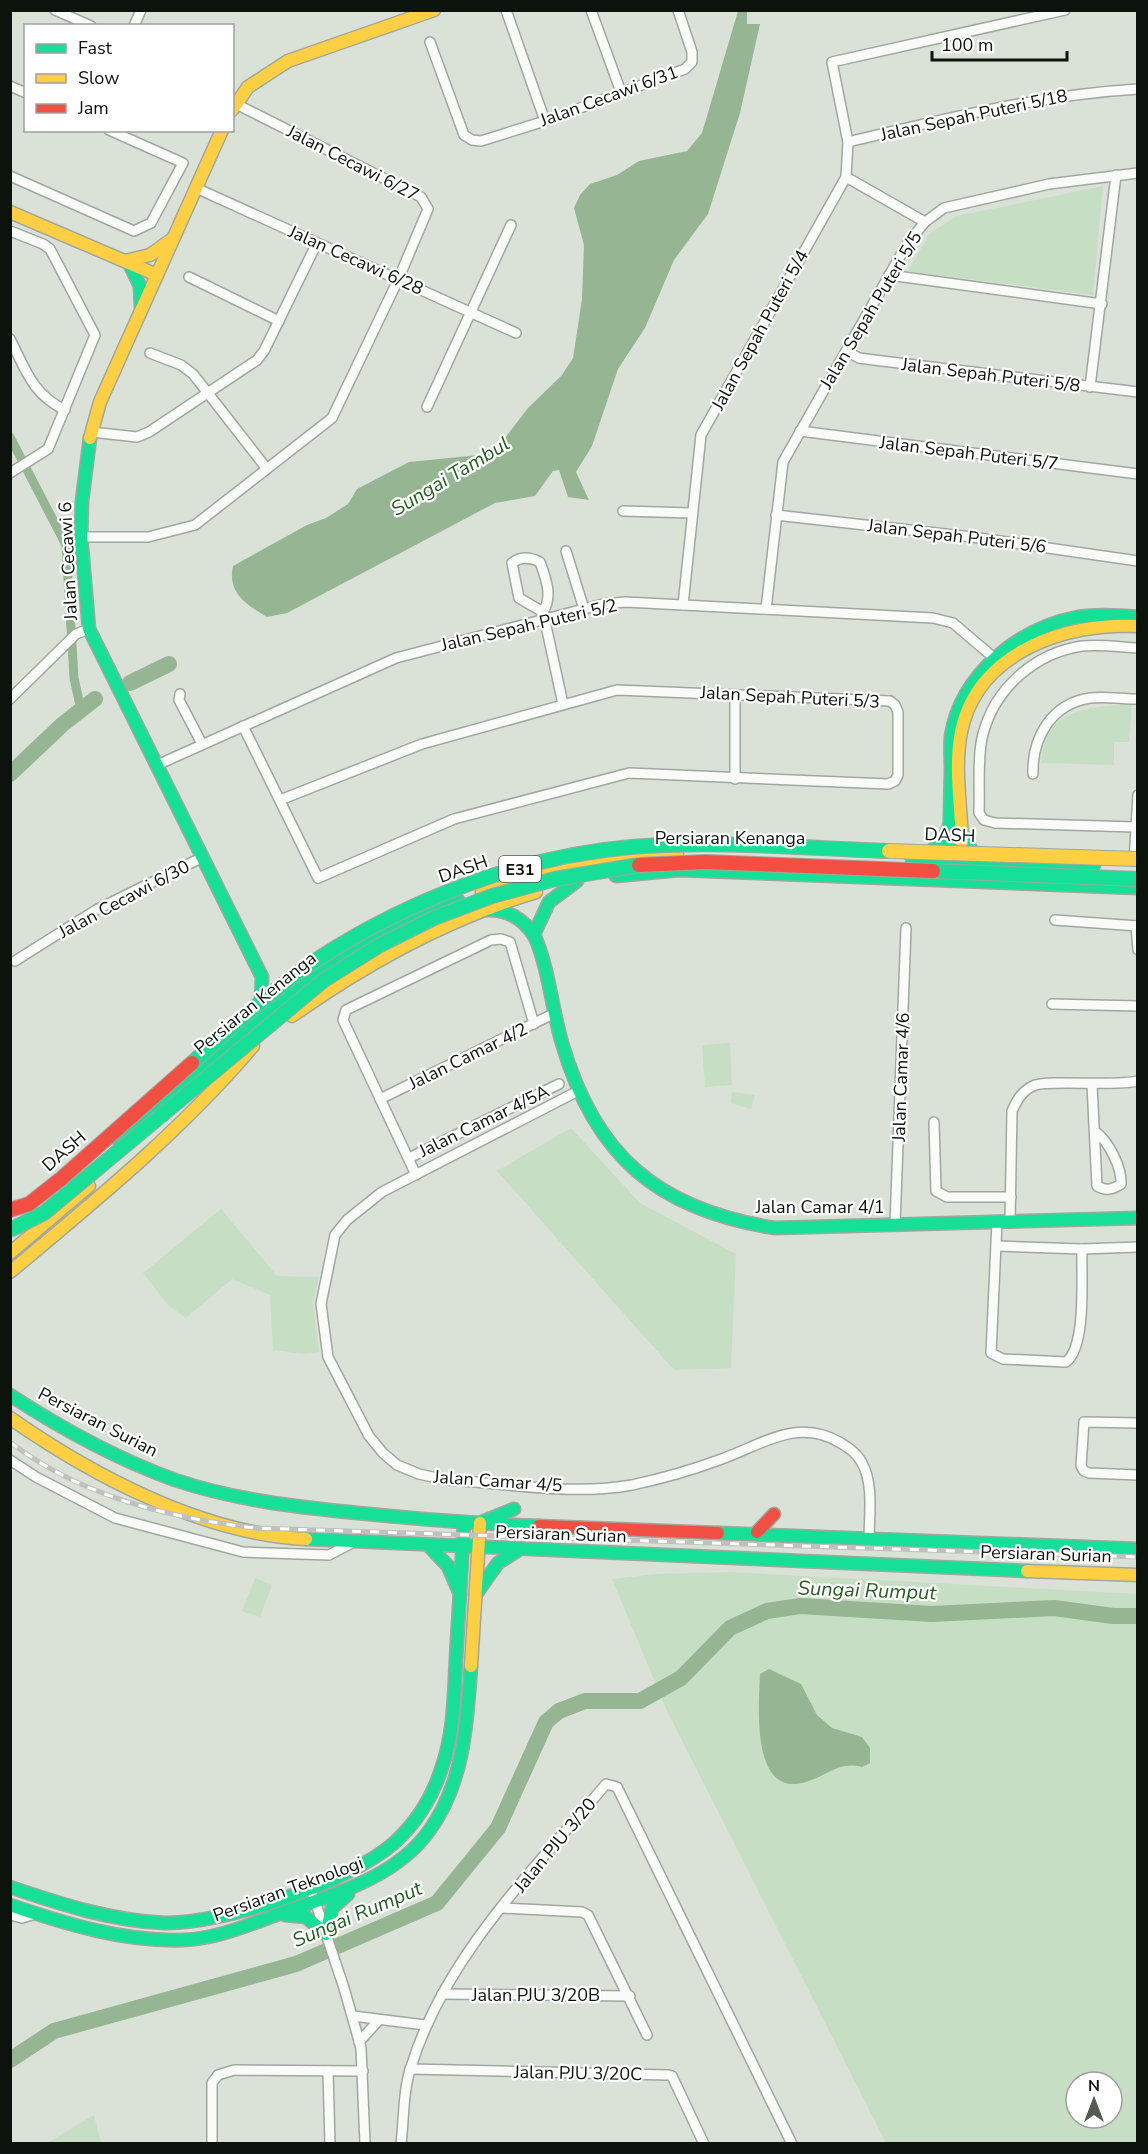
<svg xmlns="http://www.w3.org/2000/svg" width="1148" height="2154" font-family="'Nunito Sans',sans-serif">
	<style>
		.green { fill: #c6dec3; fill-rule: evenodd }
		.water { fill: #96b593 }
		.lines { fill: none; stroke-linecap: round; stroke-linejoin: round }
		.canal { stroke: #96b593; stroke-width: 9 }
		.river { stroke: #96b593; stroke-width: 16 }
		.street-casing { stroke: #a0a79f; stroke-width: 12 }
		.fast-casing { stroke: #a0a79f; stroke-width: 15 }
		.slow-casing { stroke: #a0a79f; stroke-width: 15 }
		.jam-casing { stroke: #a0a79f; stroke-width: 15 }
		.street { stroke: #f9fbf9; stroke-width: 9 }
		.fast { stroke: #16e098; stroke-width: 12 }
		.slow { stroke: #ffcf43; stroke-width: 12 }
		.jam { stroke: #f24e42; stroke-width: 12 }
		.rail-casing { stroke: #bfc1be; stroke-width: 5 }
		.rail { stroke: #fff; stroke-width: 3; stroke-dasharray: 9; stroke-linecap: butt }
		.fast-bridge-casing { stroke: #a0a79f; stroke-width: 16; stroke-linecap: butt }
		.slow-bridge-casing { stroke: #a0a79f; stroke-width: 16; stroke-linecap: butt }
		.jam-bridge-casing { stroke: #a0a79f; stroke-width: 16; stroke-linecap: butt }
		.fast-bridge { stroke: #16e098; stroke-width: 14 }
		.slow-bridge { stroke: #ffcf43; stroke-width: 14 }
		.jam-bridge { stroke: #f24e42; stroke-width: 14 }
		.labels { text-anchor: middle; stroke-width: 4.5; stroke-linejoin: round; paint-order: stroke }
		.shield { fill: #fff; stroke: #555955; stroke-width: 1.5 }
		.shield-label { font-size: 16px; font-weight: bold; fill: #0c120c }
		.street-label { font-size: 18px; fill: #0c120c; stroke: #fff }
		.water-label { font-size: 20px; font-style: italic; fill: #255d23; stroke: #fff }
	</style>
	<rect width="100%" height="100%" fill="#dae2d8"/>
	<g class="green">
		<polygon points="1103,186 1093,295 908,271 929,234 957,216"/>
		<path d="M1132,704L1129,742H1114V765L1042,763C1043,708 1090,707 1132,704Z"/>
		<polygon points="730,1043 732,1085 705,1087 702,1045"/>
		<polygon points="732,1092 755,1095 751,1109 731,1103"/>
		<polygon points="571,1128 640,1203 736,1254 731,1368 674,1370 497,1171"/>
		<polygon points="221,1209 277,1276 319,1277 313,1303 319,1352 304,1354 273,1350 270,1295 232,1279 186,1318 168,1305 143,1273"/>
		<path d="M732,1572L1137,1594V2143H886L667,1711L612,1579L658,1574ZM1076,2082H1112V2118H1076Z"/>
		<polygon points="255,1578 272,1585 260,1617 242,1611"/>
		<polygon points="94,2115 101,2143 47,2143"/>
	</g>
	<g class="water">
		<path d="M738,11H747V24H760L740,113L708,214L674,260L645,328L618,369L592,446L576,472L589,500L568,497L559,470L553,471L535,496L495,503L287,613L267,617C246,605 227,592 233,566L307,525L326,518L348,504L357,489L409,462L489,454L498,447L528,408L562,375L573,358L582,299L584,245L574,208L580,195L590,184L617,175L639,161L687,151L702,133Z"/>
		<path d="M769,1669L801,1684L817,1715L832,1728L862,1737L870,1748V1763L862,1767C838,1761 829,1775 806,1782C750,1799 759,1705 760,1674Z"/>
	</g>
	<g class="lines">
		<polyline class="canal" points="10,437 66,545 74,678 81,710"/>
		<g class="river">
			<polyline points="130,683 169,664"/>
			<polyline points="10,774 63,724 95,699"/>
			<polyline points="10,2060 54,2031 296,1964 437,1903 498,1828 546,1722 559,1711 585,1701 640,1701 681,1678 730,1628 767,1611 800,1606 932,1614 1054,1608 1113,1616 1138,1616"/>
		</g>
		<g class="street-casing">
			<g id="street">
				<polyline points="55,10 91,26"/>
				<polyline points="506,10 545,121"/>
				<polyline points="591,10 621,92"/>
				<polyline points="134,26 141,10"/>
				<polyline points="430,42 464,135 472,140 481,141 545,121 685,69 692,62 692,52 678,10"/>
				<polyline points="10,86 26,93"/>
				<path d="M848,142C944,119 1038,95 1138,89"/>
				<polyline points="10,176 134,231 151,223 183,163 109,130"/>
				<polyline points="846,177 925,222"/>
				<polyline points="196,188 516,333"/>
				<polyline points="10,231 43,244 50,249 95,335 48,449 10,473"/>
				<polyline points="889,275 1102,304"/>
				<polyline points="189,277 279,321"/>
				<path d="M10,339C26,370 32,394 65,410"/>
				<polyline points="846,351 859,358 874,360 1138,392"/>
				<polyline points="150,353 181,365 193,374 267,469"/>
				<polyline points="1090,387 1116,175"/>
				<polyline points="427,407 511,225"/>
				<polyline points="800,431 1138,474"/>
				<polyline points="91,432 137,437 149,432 257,360 264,351 317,243"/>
				<polyline points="623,511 691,513"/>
				<polyline points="776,515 972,537 1138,561"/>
				<polyline points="81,537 148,537 195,525 332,418 398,280 428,209 421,197 236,104"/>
				<polyline points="566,551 584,609"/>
				<polyline points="683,605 701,435 846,177 848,142 832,62 1065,10"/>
				<polyline points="766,609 783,462 907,244 925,222 944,208 1049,184 1138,173"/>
				<path d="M543,612L519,598L512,563C521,556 530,557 540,562C546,579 553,596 543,612L563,704"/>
				<polyline points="180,694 179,700 202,744"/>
				<polyline points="735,695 735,779"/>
				<polyline points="10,699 76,634 89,629"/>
				<polyline points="243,726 318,878 454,819 629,773 888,784 895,781 898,775 898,712 895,705 890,701 617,690 422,744 280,800"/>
				<polyline points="157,765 396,658 603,604 626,602 933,618 953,623 1000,663"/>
				<path d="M1033,774C1032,738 1051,704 1090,698C1105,696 1122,699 1138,699"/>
				<path d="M1135,827L995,823L984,820L979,813C980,789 977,755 983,734C995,688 1035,653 1082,646C1099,644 1120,647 1138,648"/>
				<polyline points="1134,861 1138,795"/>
				<polyline points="1055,920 1138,926"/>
				<polyline points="1136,926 1138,950"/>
				<polyline points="15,961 96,910 203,857"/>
				<polyline points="1052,1004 1138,1006"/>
				<path d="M1092,1085L1097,1186C1106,1191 1112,1190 1121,1184C1122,1168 1109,1142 1096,1132"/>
				<path d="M578,1091L382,1192L347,1220L335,1235L321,1304L328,1357L369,1436L383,1453L397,1465L419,1474L446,1480C506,1483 572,1496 632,1485C660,1479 692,1470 719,1460C760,1446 796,1417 839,1442C849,1448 857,1453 862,1463C874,1484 869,1517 869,1540"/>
				<polyline points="380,1099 555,1013"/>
				<polyline points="934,1122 936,1191 947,1197 1011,1197"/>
				<polyline points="409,1158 559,1084"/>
				<polyline points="416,1175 343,1020 346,1010 491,940 501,939 510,942 534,1024"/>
				<path d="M1010,1221L1012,1111C1017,1100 1022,1091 1033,1086C1045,1079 1113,1087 1138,1081"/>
				<path d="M997,1222L991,1353L1003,1359L1066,1362C1087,1346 1081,1275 1082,1249"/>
				<polyline points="895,1225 906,928"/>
				<polyline points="997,1246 1082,1249 1138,1247"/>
				<polyline points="1138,1423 1084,1422 1081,1466 1084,1471 1089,1473 1138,1475"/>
				<polyline points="10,1460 36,1477 115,1518 243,1552 329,1555 352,1543"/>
				<polyline points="313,1895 344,1988 361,2048 365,2144"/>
				<polyline points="501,1908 582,1912 588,1915 647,2035"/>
				<polyline points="10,1915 22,1918 35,1914"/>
				<polyline points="442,1994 630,1996"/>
				<polyline points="353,2016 425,2025"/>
				<polyline points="359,2042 378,2021"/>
				<polyline points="410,2069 668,2075 672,2076 704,2144"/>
				<polyline points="328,2071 330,2144"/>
				<polyline points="212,2144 212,2083 218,2075 234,2070 363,2071"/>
				<path d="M401,2144C404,2119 403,2090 411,2067C445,1956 533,1871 606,1784L617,1787L792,2144"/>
			</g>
		</g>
		<g class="fast-casing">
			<g id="fast">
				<polyline points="129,263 140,286 141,307"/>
				<polyline points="90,438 82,501 81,537 89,629 262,977 261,1007"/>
				<polyline points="962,833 972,851 981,855"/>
				<polyline points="928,853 942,842 950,825"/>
				<polyline points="912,860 1094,865"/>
				<path d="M949,860C950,831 950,802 951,772C951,760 950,748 951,736C961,674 1019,628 1078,617C1098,614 1118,615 1138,617"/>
				<polyline points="616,876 679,870 1138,888"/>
				<path d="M486,910C507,909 524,919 535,937C549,970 552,1009 562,1043C595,1157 659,1210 775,1228L1138,1218"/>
				<polyline points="534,934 549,902 577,881"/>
				<path d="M119,1141C224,1049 325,949 458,900"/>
				<path d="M10,1395C62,1429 117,1459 175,1480C235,1500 296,1507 358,1513C418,1519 478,1524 539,1526"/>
				<polyline points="482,1522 514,1509"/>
				<polyline points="718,1533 1138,1549"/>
				<polyline points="306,1539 1027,1571"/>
				<polyline points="428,1545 448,1566 460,1594"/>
				<polyline points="476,1594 498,1563 517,1551"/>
				<path d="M10,1887C60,1904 112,1921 165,1923C223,1924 350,1882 394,1843C416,1823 433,1796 442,1767C454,1732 454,1696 456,1659C459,1614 461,1568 464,1523"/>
				<path d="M10,1905C66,1924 124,1942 183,1940C215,1939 246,1926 276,1915C329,1896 395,1879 429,1831C464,1783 467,1723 471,1666"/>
				<polyline points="285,1915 306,1917 326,1934 332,1908 348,1894"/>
			</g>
		</g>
		<g class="slow-casing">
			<g id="slow">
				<polyline points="232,110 248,87 288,61 434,10"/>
				<polyline points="10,212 157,275"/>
				<polyline points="125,261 150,255 171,240"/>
				<polyline points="90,438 100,402 222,130"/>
				<path d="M962,842C961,807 954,767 961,732C977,652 1066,622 1138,626"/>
				<polyline points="482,892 578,865 677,854"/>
				<path d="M292,1016C368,962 447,919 536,892"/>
				<polyline points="10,1253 89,1186"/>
				<path d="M10,1272C95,1201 181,1131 253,1046"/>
				<path d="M10,1418C93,1476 203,1534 306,1539"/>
				<polyline points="1027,1571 1138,1575"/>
				<polyline points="471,1666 480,1523"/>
			</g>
		</g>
		<g class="jam-casing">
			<g id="jam">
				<polyline points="539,1526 718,1533"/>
				<polyline points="757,1532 774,1514"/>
			</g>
		</g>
		<use href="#street" class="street"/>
		<use href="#fast" class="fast"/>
		<use href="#slow" class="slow"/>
		<use href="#jam" class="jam"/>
		<g class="rail-casing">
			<path id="rail" d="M10,1442C80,1496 169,1518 255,1528L1138,1557"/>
		</g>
		<use href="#rail" class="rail"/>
		<g class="fast-bridge-casing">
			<g id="fast-bridge">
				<polyline points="933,871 1138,879"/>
				<path d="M192,1063C232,1027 273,989 318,959C408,900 523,856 631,847C716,840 804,848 889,851"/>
				<polyline points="10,1230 44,1213 324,980 380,945 434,918 492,896 555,879 639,865"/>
			</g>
		</g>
		<g class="slow-bridge-casing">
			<polyline id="slow-bridge" points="889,851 1138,859"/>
		</g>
		<g class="jam-bridge-casing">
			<g id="jam-bridge">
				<polyline points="639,865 705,862 933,871"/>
				<polyline points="10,1210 29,1204 62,1178 192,1063"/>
			</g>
		</g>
		<use href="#fast-bridge" class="fast-bridge"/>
		<use href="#slow-bridge" class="slow-bridge"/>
		<use href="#jam-bridge" class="jam-bridge"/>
	</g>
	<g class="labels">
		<rect class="shield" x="499" y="856" width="42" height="26" rx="4.5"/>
		<g class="shield-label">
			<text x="520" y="875">E31</text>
		</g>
		<g class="street-label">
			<text transform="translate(609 96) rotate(-20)" y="6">Jalan Cecawi 6/31</text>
			<text transform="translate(974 115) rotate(-12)" y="6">Jalan Sepah Puteri 5/18</text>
			<text transform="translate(353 163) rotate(27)" y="6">Jalan Cecawi 6/27</text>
			<text transform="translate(356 260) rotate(24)" y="6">Jalan Cecawi 6/28</text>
			<text transform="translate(871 310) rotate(-59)" y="6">Jalan Sepah Puteri 5/5</text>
			<text transform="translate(760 330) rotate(-61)" y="6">Jalan Sepah Puteri 5/4</text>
			<text transform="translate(991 375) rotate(7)" y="6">Jalan Sepah Puteri 5/8</text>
			<text transform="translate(969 453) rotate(7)" y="6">Jalan Sepah Puteri 5/7</text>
			<text transform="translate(957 536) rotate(7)" y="6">Jalan Sepah Puteri 5/6</text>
			<text transform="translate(68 561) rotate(-93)" y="6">Jalan Cecawi 6</text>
			<text transform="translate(529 625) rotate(-13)" y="6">Jalan Sepah Puteri 5/2</text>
			<text transform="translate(790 697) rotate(3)" y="6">Jalan Sepah Puteri 5/3</text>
			<text transform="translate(950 835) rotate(2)" y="6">DASH</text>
			<text x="730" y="844">Persiaran Kenanga</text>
			<text transform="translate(463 869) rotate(-19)" y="6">DASH</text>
			<text transform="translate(124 899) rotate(-28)" y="6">Jalan Cecawi 6/30</text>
			<text transform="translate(255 1003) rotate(-39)" y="6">Persiaran Kenanga</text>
			<text transform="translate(468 1056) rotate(-26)" y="6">Jalan Camar 4/2</text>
			<text transform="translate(901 1077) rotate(-88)" y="6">Jalan Camar 4/6</text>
			<text transform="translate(484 1121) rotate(-26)" y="6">Jalan Camar 4/5A</text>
			<text transform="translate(64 1151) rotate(-41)" y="6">DASH</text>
			<text x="820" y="1213">Jalan Camar 4/1</text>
			<text transform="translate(98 1422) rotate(27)" y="6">Persiaran Surian</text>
			<text transform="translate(498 1481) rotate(4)" y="6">Jalan Camar 4/5</text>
			<text transform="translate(561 1534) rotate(2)" y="6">Persiaran Surian</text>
			<text transform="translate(1046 1554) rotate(2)" y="6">Persiaran Surian</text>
			<text transform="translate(555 1845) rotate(-50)" y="6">Jalan PJU 3/20</text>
			<text transform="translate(288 1889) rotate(-20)" y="6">Persiaran Teknologi</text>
			<text x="536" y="2001">Jalan PJU 3/20B</text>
			<text transform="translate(578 2073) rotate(1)" y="6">Jalan PJU 3/20C</text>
		</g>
		<g class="water-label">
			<text transform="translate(450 476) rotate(-31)" y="7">Sungai Tambul</text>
			<text transform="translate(867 1590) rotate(2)" y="7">Sungai Rumput</text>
			<text transform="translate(357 1914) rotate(-23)" y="7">Sungai Rumput</text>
		</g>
	</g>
	<rect width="1148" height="2154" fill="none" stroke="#0c120c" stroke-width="24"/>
	<rect x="24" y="24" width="210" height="108" fill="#ffffff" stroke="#9ea09e" stroke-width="1.5"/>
	<rect x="36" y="44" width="30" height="9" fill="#16e098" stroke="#9ea09e" stroke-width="1.5"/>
	<text x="78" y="54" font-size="18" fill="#0c120c">Fast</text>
	<rect x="36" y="74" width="30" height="9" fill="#ffcf43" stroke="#9ea09e" stroke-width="1.5"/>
	<text x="78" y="84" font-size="18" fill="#0c120c">Slow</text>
	<rect x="36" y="104" width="30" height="9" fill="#f24e42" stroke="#9ea09e" stroke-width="1.5"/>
	<text x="78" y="114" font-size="18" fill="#0c120c">Jam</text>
	<g transform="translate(1094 2100)"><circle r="28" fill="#ffffff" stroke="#9ea09e" stroke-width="1.5"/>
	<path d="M0-4.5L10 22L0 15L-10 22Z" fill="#545b53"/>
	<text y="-9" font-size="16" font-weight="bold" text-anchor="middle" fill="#0c120c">N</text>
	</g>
	<path d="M932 51v9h135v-9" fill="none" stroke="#0c120c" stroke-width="3"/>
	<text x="941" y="51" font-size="18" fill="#0c120c" stroke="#ffffff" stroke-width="4.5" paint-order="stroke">100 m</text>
</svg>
